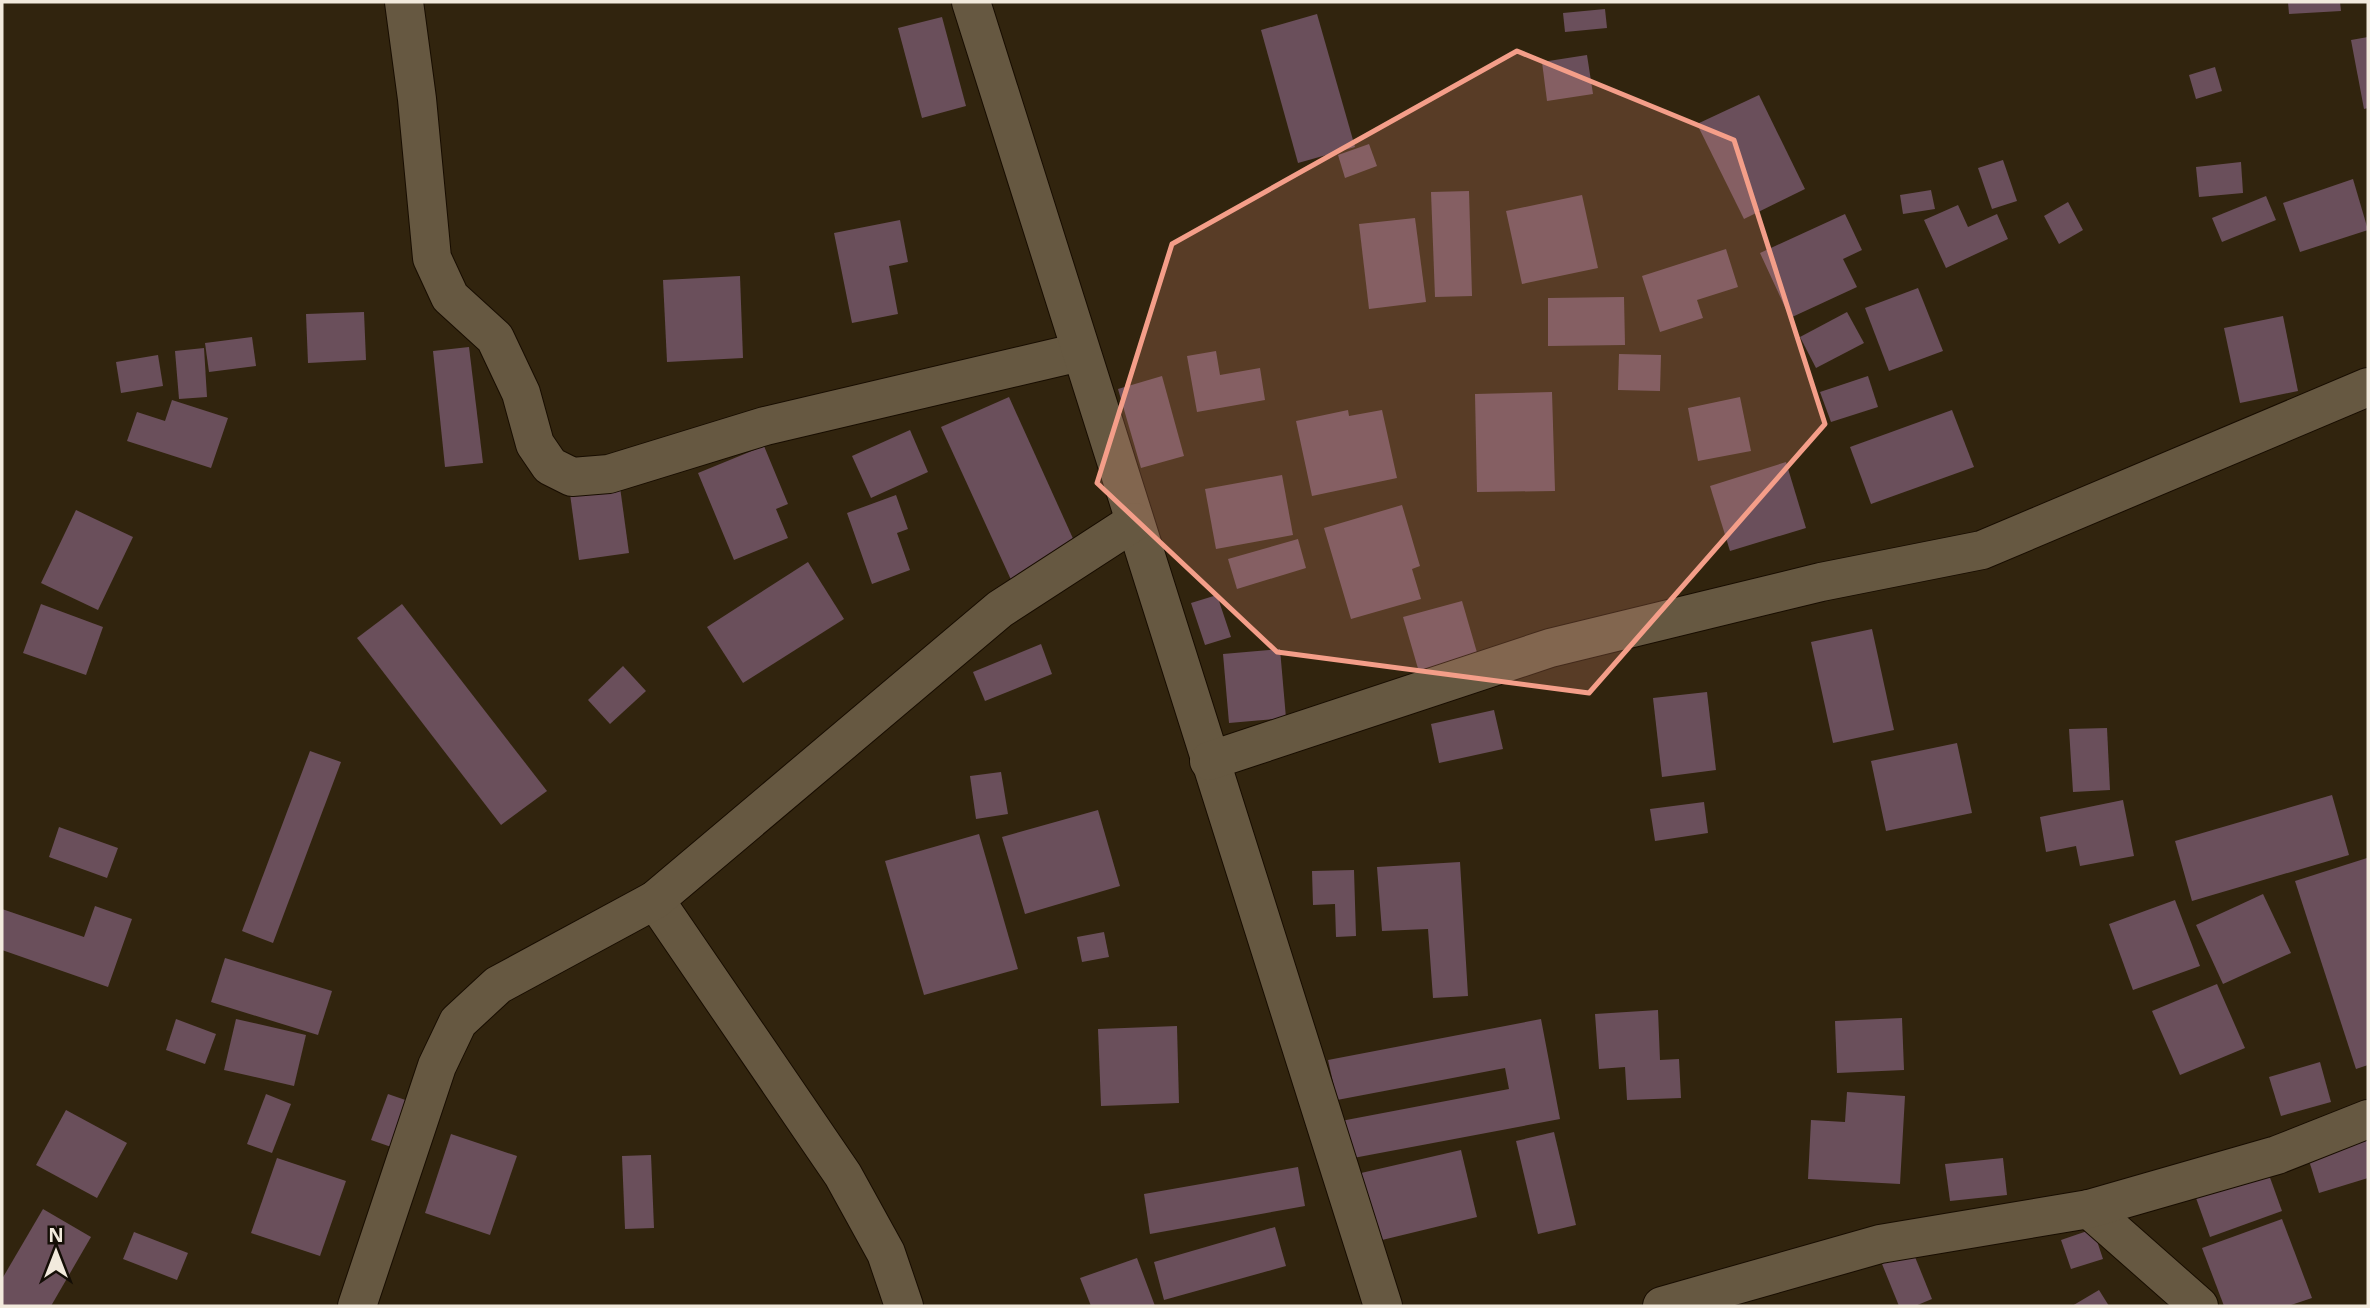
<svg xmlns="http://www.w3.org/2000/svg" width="2370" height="1308" font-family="'Noto Sans',sans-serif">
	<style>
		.building { fill: #6a4f5b }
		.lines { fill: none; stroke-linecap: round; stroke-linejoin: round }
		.minor-casing { stroke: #180d00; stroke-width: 40 }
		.minor { stroke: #665841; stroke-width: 38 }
		.marked { fill: #f49e89; fill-opacity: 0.2; stroke: #f49e89; stroke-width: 5; stroke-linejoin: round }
	</style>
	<rect width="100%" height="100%" fill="#31240e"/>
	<g class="building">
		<polygon points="2288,2 2340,2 2341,11 2289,14"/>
		<polygon points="1605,9 1607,28 1565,32 1563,13"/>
		<polygon points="1317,14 1355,147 1298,163 1261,30"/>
		<polygon points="942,17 966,106 922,118 898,28"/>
		<polygon points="2368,37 2368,108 2364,109 2351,40"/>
		<polygon points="1587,55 1593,94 1547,101 1542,62"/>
		<polygon points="2215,67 2222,91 2196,99 2189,75"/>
		<polygon points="1759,95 1805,189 1744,219 1697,124"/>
		<polygon points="1369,144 1377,166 1345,178 1338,155"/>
		<polygon points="2003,160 2017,201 1992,209 1978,168"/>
		<polygon points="2241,162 2243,193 2199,197 2196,167"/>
		<polygon points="2353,179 2368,230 2300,252 2283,203"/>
		<polygon points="1931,190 1935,209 1903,214 1900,195"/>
		<polygon points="1469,191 1472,296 1435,297 1431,192"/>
		<polygon points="1582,195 1598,268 1522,284 1506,211"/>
		<polygon points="2266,196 2276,220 2222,242 2212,218"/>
		<polygon points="2068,202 2083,230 2059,244 2044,216"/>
		<polygon points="1958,205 1968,227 1997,214 2008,239 1946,268 1924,220"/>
		<polygon points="1845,214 1862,250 1843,259 1857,287 1790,318 1760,253"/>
		<polygon points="1415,218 1426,302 1369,309 1359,224"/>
		<polygon points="900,220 908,262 889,266 898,314 852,323 834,233"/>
		<polygon points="1726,249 1738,287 1697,300 1703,318 1660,332 1642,276"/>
		<polygon points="740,276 743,358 667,362 663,280"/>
		<polygon points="1918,288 1943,351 1889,371 1865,308"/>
		<polygon points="1624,297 1625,345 1548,346 1548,298"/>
		<polygon points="364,312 366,360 308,363 306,314"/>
		<polygon points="1847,312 1864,343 1816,368 1800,337"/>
		<polygon points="2283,316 2298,391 2240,403 2224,328"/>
		<polygon points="252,337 256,366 209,372 205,343"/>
		<polygon points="469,347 483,463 445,467 433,351"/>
		<polygon points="204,348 207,397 179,399 175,351"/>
		<polygon points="1216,351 1220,375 1260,368 1265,400 1197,412 1187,356"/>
		<polygon points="1619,354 1661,355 1660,391 1618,390"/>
		<polygon points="158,355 163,386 121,393 116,362"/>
		<polygon points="1162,376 1184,456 1141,468 1118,389"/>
		<polygon points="1868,376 1878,407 1831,422 1820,392"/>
		<polygon points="1552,392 1555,491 1477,492 1475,394"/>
		<polygon points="1009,397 1080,554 1013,584 941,427"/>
		<polygon points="1740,397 1751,451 1698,461 1688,408"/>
		<polygon points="172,400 228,418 211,468 127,441 137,412 165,421"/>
		<polygon points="1348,410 1349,416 1382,410 1397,478 1312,496 1296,421"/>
		<polygon points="1952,410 1974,467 1871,504 1850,447"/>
		<polygon points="910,430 928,472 871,498 852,456"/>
		<polygon points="764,446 788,504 776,509 788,538 734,560 698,473"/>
		<polygon points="1786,462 1806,528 1730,551 1710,486"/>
		<polygon points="1282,475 1293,535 1216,549 1205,489"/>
		<polygon points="620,487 629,553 579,560 570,494"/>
		<polygon points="896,495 908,529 897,533 910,570 872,584 847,513"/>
		<polygon points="1402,505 1420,566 1412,569 1421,599 1351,619 1324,528"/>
		<polygon points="76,510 133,537 98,610 41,583"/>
		<polygon points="1298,539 1306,568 1237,589 1228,559"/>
		<polygon points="808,562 844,619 743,683 707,627"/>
		<polygon points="1217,595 1231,637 1205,645 1191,603"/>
		<polygon points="1462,601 1478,656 1419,672 1403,617"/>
		<polygon points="41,604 103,627 86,675 23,653"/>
		<polygon points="402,604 547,791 501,825 357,638"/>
		<polygon points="1872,629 1894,730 1833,743 1811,642"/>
		<polygon points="1041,644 1052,674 985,701 973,672"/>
		<polygon points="1280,649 1286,718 1229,723 1223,654"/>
		<polygon points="623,666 646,691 610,724 588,700"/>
		<polygon points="1707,692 1716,770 1662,777 1653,698"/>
		<polygon points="1494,710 1503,749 1439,763 1431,724"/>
		<polygon points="2107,728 2110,790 2073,792 2069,729"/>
		<polygon points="1957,743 1972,813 1886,831 1871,761"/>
		<polygon points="310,751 341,762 273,943 242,931"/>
		<polygon points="1001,772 1008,814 976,819 970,776"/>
		<polygon points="2332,795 2349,855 2192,901 2175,841"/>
		<polygon points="2123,800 2134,856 2080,866 2076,846 2046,852 2040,817"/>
		<polygon points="1704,802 1708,833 1655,841 1650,809"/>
		<polygon points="1098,810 1120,886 1025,914 1002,837"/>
		<polygon points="59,827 118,848 107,878 49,857"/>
		<polygon points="979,834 1018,969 924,995 885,861"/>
		<polygon points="2367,858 2368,1065 2356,1069 2295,881"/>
		<polygon points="1460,862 1468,996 1433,998 1428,929 1382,931 1377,867"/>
		<polygon points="1354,870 1356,936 1336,937 1335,904 1313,905 1312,871"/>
		<polygon points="2263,894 2291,953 2223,984 2196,925"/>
		<polygon points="2175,900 2200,966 2133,990 2109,924"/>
		<polygon points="95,906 132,919 108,987 2,950 2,909 84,937"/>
		<polygon points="1104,932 1109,957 1082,962 1077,937"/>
		<polygon points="225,958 332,991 318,1035 211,1002"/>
		<polygon points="2217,984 2245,1048 2180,1075 2152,1011"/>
		<polygon points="1658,1010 1660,1060 1679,1059 1681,1098 1627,1100 1625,1067 1599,1069 1595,1014"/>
		<polygon points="1902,1018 1904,1070 1837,1073 1835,1021"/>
		<polygon points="176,1019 216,1034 205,1064 166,1050"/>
		<polygon points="236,1019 306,1035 294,1086 224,1070"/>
		<polygon points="1541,1019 1560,1119 1348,1159 1341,1121 1509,1089 1505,1068 1337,1100 1328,1060"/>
		<polygon points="1177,1026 1179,1103 1101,1106 1098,1029"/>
		<polygon points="2320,1062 2331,1102 2281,1116 2269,1077"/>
		<polygon points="1847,1092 1905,1096 1900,1184 1808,1179 1811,1120 1845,1122"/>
		<polygon points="266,1094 291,1104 272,1153 247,1144"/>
		<polygon points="388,1094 417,1104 400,1150 371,1140"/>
		<polygon points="66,1110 127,1143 97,1198 36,1165"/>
		<polygon points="1554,1132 1576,1225 1538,1234 1516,1141"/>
		<polygon points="451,1134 517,1156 490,1235 425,1213"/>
		<polygon points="2368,1135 2368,1178 2319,1193 2307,1154"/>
		<polygon points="1461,1150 1477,1217 1378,1241 1361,1173"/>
		<polygon points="651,1155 654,1228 625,1229 622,1156"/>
		<polygon points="277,1158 346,1181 320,1256 251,1233"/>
		<polygon points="2003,1158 2007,1195 1950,1201 1945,1164"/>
		<polygon points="1298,1167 1305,1206 1150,1234 1144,1194"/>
		<polygon points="2268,1172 2282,1211 2210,1237 2196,1198"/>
		<polygon points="43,1209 91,1237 51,1306 2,1306 2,1279"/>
		<polygon points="2282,1219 2312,1298 2288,1306 2224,1306 2202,1248"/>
		<polygon points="1275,1227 1286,1266 1164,1300 1154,1262"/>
		<polygon points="2093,1229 2103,1259 2071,1269 2061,1240"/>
		<polygon points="134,1232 188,1253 177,1280 123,1259"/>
		<polygon points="1911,1247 1932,1299 1915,1306 1899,1306 1880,1259"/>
		<polygon points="1137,1258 1155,1306 1091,1306 1080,1278"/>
		<polygon points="2099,1290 2109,1306 2072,1306"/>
	</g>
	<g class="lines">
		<g class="minor-casing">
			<g id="minor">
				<polyline points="404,2 417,99 432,258 450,297 495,338 521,393 535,444 550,466 572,477 609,474 765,426 1080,352"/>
				<polyline points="971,2 1383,1306"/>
				<polyline points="1209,761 1550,648 1821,582 1982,550 2368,387"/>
				<polyline points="655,900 843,1175 886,1253 904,1306"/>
				<polyline points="2089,1209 2199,1306"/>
				<polyline points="357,1306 437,1066 458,1022 498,985 655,900 1000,609 1134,522"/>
				<polyline points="1662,1306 1880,1244 2089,1209 2277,1155 2368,1119"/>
			</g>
		</g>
		<use href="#minor" class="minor"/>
	</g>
	<path class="marked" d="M1517,51L1734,140L1825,424L1589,693L1277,652L1097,483L1172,244Z"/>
	<rect width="2370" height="1308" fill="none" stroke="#f2eadd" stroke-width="7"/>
	<g transform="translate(56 1252)" stroke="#140e06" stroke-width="5" paint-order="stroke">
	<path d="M0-5L12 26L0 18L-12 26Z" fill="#f2eadd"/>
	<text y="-10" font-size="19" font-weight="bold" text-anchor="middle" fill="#f2eadd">N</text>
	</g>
</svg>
